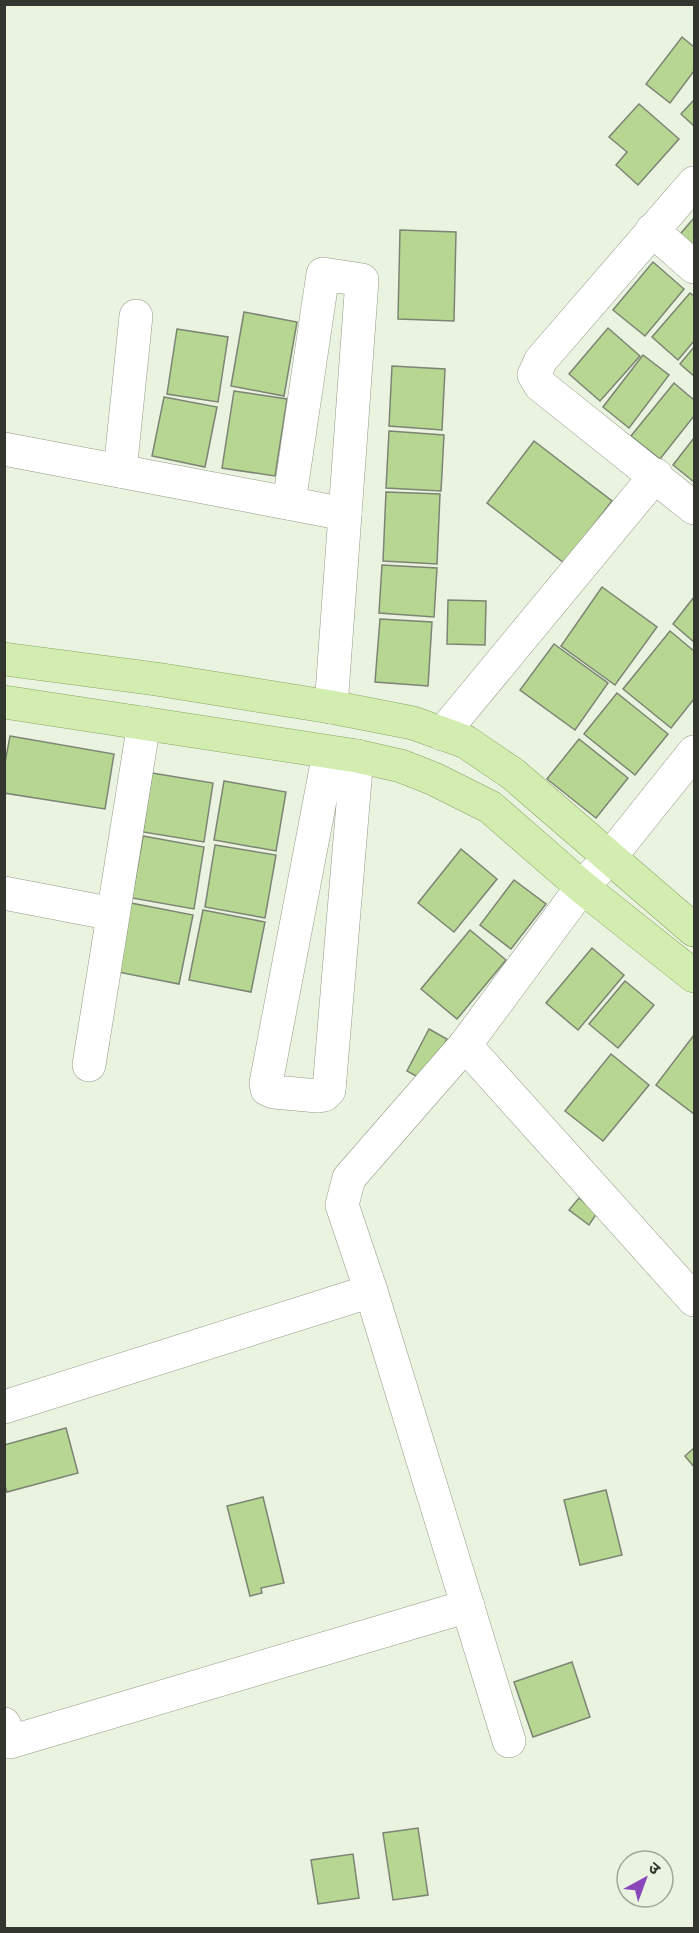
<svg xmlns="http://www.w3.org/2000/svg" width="699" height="1933" font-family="'Fira Sans Condensed','Noto Sans Devanagari',sans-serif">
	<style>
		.building { fill: #b7d692; stroke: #7c8573; stroke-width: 1.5 }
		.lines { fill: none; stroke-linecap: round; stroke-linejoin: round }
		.minor-casing { stroke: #939b89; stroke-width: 34 }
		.major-casing { stroke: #88a561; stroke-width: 34 }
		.minor { stroke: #fff; stroke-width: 33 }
		.major { stroke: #d3edb0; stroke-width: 33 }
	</style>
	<rect width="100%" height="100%" fill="#e9f3df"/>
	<g class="building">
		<polygon points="682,37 694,47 694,71 670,103 646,84"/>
		<polygon points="694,100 694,126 681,114"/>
		<polygon points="639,104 679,139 638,185 616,165 627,152 609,137"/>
		<polygon points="694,218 694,257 675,240"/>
		<polygon points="400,230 456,232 454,321 398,319"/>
		<polygon points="653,262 684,289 645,336 613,310"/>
		<polygon points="690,293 694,296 694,341 678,360 652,337"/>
		<polygon points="244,312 297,322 284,396 231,386"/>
		<polygon points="608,328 640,356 600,401 569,374"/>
		<polygon points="177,329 228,337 218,402 167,394"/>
		<polygon points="694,347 694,376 680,364"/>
		<polygon points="643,355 669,375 629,428 603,407"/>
		<polygon points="392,366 445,369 442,430 389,426"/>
		<polygon points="674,383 694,400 694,416 660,459 631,436"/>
		<polygon points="234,391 287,399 275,476 222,468"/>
		<polygon points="164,397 217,407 205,467 152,456"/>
		<polygon points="389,431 444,435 441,491 386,488"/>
		<polygon points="694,438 694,482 673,465"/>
		<polygon points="534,441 612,501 564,563 487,503"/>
		<polygon points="386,492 440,494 437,564 383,561"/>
		<polygon points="382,565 437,568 434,617 379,613"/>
		<polygon points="602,587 657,627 615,685 561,646"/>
		<polygon points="694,597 694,642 673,624"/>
		<polygon points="448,600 486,601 485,645 447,644"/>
		<polygon points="380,619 432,622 428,686 375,682"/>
		<polygon points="670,631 694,651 694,699 671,728 623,689"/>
		<polygon points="554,644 608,683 575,730 520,690"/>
		<polygon points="617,693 668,734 635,775 584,734"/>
		<polygon points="10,736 114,754 105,809 4,793 4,768"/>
		<polygon points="579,739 628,778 596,818 547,779"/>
		<polygon points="152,773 213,783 204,842 143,832"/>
		<polygon points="224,781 286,792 276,851 214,840"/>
		<polygon points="143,836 204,847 194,909 132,898"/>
		<polygon points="215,845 276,855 265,918 205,907"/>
		<polygon points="461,849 497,879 454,932 418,903"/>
		<polygon points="514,880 546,904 511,949 480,925"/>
		<polygon points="131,903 193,915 179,984 118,972"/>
		<polygon points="203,910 265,922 251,992 189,980"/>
		<polygon points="470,930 506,960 457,1019 421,989"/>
		<polygon points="592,948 624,975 578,1030 546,1003"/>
		<polygon points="625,981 654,1005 618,1048 589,1024"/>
		<polygon points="429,1029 447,1039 425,1081 407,1071"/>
		<polygon points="694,1035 694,1114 656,1085"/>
		<polygon points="611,1054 649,1085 603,1141 565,1111"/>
		<polygon points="579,1198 597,1213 589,1225 569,1210"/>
		<polygon points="66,1428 78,1473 7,1492 4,1483 4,1445"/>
		<polygon points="694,1448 694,1467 685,1456"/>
		<polygon points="606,1490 622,1555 580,1565 564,1500"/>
		<polygon points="263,1497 284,1583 261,1588 262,1593 250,1596 227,1506"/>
		<polygon points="572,1662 590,1717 533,1737 514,1682"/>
		<polygon points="418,1828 428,1895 393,1900 383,1833"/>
		<polygon points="353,1854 359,1898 318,1904 311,1860"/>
	</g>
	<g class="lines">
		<g class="minor-casing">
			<g id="minor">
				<polyline points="694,183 541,360 534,375 540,385 694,508"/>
				<polyline points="652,230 694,267"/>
				<polyline points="4,449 345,514"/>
				<polyline points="120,471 136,316"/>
				<polyline points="289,503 323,274 362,280 331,707"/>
				<polyline points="442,734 656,475"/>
				<polyline points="329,753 266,1083 267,1089 274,1092 318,1096 324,1095 329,1090 357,756"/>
				<polyline points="4,893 113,914"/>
				<polyline points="465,1045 694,1300"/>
				<polyline points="89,1065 144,723"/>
				<polyline points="4,1407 371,1291"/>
				<polyline points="4,1724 10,1742 468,1606"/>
				<polyline points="509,1741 371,1291 342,1205 349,1178 465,1045 582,887 610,857 694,752"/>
			</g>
		</g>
		<g class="major-casing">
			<g id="major">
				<polyline points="4,659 156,679 331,707 413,723 466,742 513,774 694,930"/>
				<polyline points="4,702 357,756 401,766 434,779 490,807 582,887 694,976"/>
			</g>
		</g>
		<use href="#minor" class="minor"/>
		<use href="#major" class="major"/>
	</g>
	<rect width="699" height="1933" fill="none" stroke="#32362e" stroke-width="12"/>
	<g transform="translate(645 1879) rotate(41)"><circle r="28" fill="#e9f3df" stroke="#a0a798" stroke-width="1.5"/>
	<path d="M0-4.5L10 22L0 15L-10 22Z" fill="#8946bb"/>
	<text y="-9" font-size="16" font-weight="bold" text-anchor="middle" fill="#32362e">उ</text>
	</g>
</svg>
